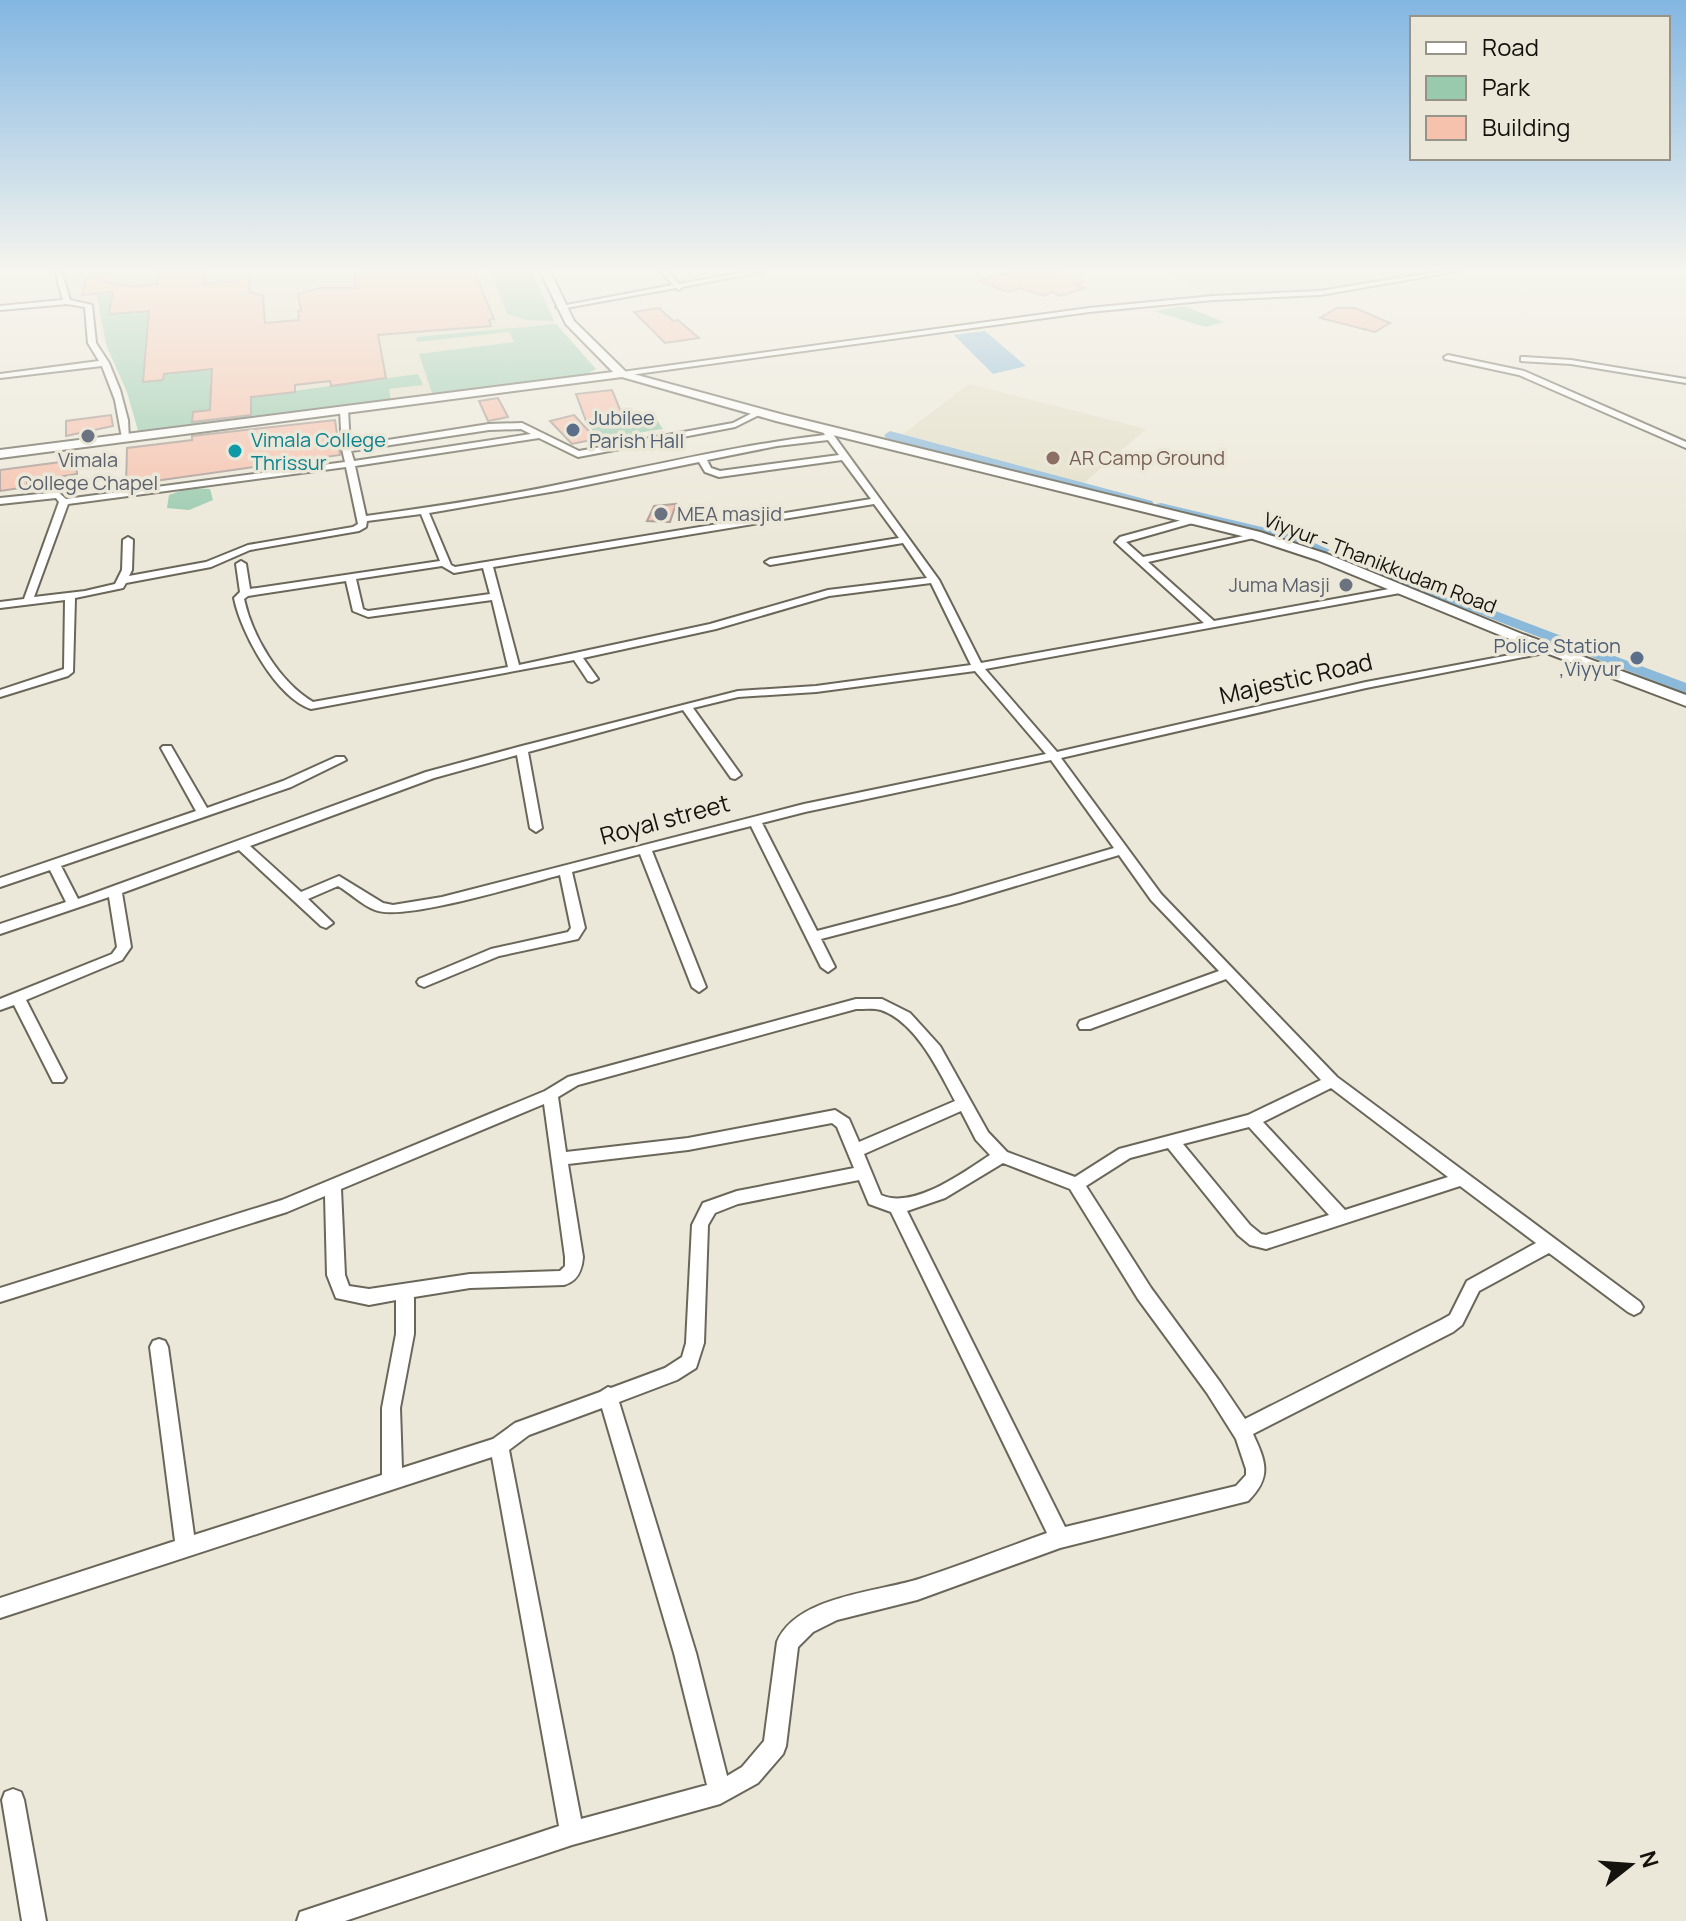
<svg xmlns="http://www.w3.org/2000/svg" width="1686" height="1921" font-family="Manrope,sans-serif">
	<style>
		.built { fill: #e3dec8 }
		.green { fill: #99caae }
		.water { fill: #8bb9d9 }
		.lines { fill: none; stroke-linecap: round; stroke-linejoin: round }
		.canal { fill: #8bb9d9; fill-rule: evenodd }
		.building { fill: #f6c1ad; stroke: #a99a94; stroke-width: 2 }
		.minor-casing { stroke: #6a675a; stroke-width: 4 }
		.secondary-casing { stroke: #6a675a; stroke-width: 4 }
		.minor { fill: #fff; fill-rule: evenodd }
		.secondary { fill: #fff; fill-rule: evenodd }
		.service-dot { fill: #5c6f8a; stroke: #ece8d9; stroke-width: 3 }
		.worship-dot { fill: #6b7280; stroke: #ece8d9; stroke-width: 3 }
		.culture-dot { fill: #0f9aa8; stroke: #ece8d9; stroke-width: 3 }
		.education-dot { fill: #8d6e63; stroke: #ece8d9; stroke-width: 3 }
		.labels { text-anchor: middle; stroke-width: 7; stroke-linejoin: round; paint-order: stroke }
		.far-service-label { font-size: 20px; fill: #4e5e75; stroke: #ece8d9; text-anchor: start }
		.far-culture-label { font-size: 20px; fill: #0d838f; stroke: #ece8d9; text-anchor: start }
		.far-education-label { font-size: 20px; fill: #785e54; stroke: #ece8d9; text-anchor: start }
		.far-worship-label { font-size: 20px; fill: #5b616d; stroke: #ece8d9 }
		.far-street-label { font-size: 20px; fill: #14130e; stroke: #ece8d9 }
		.street-label { font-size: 24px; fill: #14130e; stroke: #ece8d9 }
	</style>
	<rect width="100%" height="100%" fill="#ece8d9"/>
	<g class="built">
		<polygon points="65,271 532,271 554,321 596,369 579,378 139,434 121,373 101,336 98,302 67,298 63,283"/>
		<polygon points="1168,271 1417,271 1427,275 1313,292 1204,296"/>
		<polygon points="969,384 1146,429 1084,483 903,434"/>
	</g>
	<g class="green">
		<polygon points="491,271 532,271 554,321 526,320 507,314"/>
		<polygon points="113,294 109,314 149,311 144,382 163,380 164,374 211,369 210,410 193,418 251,411 250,358 272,394 418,374 423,385 389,389 391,401 139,434 127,392 107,347 98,302 97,295"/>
		<polygon points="1184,306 1224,322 1205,327 1154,311"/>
		<polygon points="556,324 596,369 579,378 433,396 419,354 514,342 509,332 417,342 416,337"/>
		<polygon points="654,416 663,429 598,439 589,425"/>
		<polygon points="189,488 210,489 213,500 189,510 167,508 169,495"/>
	</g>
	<polygon class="water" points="985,331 1026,366 993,374 954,335"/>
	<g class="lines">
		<g class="canal">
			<polygon points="890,431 1152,501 1154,504 1147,508 886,438 884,435"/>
			<polygon points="1161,503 1299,536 1330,550 1323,554 1289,542 1156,510 1156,504"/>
			<polygon points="1337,551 1686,683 1686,693 1332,558 1332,552"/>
		</g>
	</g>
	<g class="building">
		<polygon points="159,271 205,271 204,284 249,279 250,293 263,295 265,323 299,320 298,311 301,310 298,294 321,288 356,288 354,273 474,271 494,319 489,320 491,326 378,335 386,378 331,386 330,381 295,385 295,392 251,397 251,415 192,422 193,412 210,410 212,369 164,374 163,380 143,382 149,311 109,314 113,292 82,295 86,278 104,276 103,281 130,286 157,284"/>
		<polygon points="1015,271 1053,271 1084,281 1077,285 1086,288 1061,296 1052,292 1043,296 1020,288 1008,292 978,281"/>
		<polygon points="659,308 673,321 678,320 699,338 665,343 634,312"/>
		<polygon points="1337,308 1355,308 1390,323 1375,332 1320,318"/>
		<polygon points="612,390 623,417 586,421 576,394"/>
		<polygon points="498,398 508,417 488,421 479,401"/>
		<polygon points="111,415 113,426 66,436 66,421"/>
		<polygon points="574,415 596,439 572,444 550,421"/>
		<polygon points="335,420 340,455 126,485 127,448 192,440 192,436"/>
		<polygon points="76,460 77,474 27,482 27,487 0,491 0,470"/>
		<polygon points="676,504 670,522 647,521 654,506"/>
	</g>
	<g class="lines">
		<g class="minor-casing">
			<g id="minor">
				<polygon points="55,271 61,271 70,300 92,305 96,343 109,363 120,390 128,420 129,440 122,438 115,400 102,366 0,378 0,374 99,361 88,343 85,307 67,304 0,310 0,306 63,300"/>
				<polygon points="661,271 668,271 679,284 751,271 765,271 682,287 679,290 676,288 560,309 556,307 673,285"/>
				<polygon points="1443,271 1458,271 1320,295 1213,300 1089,312 622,376 618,374 622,372 1089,308 1213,296 1320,291"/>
				<polygon points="1448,355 1524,371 1686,442 1686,448 1519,375 1445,359 1444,357"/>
				<polygon points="1524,357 1571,360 1686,379 1686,383 1571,364 1521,361 1521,357"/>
				<path d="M344,408L348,410L350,446L489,424L522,423L579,451L733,423L758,410L765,412L735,427L578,457L539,438L355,466L366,516C433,507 500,497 566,483C653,466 737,445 825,435L820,428L827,426L939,580L981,663L1204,623L1115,542L1120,537L1193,517L1198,520L1196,522L1126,542L1143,557L1258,533V537L1148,562L1214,621L1400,587L1405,590L1400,593L985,669L1057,752L1366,682L1553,647V651L1549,652L1366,688L1061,758L1161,894L1337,1077L1640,1302L1643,1307L1640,1312L1634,1315L1628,1312L1549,1253L1479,1291L1462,1325L1453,1332L1253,1434C1266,1462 1272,1477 1248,1501L1060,1548L917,1600L837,1620L813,1632L798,1647L786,1746L783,1754L758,1783L720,1804L572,1845L345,1921H297L300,1912L309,1909L559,1826L492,1457L0,1618V1598L175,1541L150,1347L153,1341L159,1339L165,1341L168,1347L194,1535L382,1475V1408L396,1334V1300L369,1305L336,1298L327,1275L325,1196L287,1212L0,1302V1288L282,1200L545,1091L568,1077L856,999H882L910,1013L940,1046L988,1132L1007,1152L1075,1177L1119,1149L1248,1115L1321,1080L1226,979L1090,1029H1080L1078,1025L1080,1021L1219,971L1151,900L1119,855L959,903L821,939L835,967L828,972L821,967L751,826L652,851L706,987L699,992L692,987L640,854L572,872L585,928L578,939L499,956L424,987L419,985L417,982L419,979L491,949L568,932L571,928L560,875C525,884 403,922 375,910C362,905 350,893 338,886L308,899L333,923L326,928L321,926L239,850L122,893L131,947L122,960L26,1000L66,1078L63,1082H53L14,1005L0,1010V999L112,954L117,947L109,897L0,934V924L66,902L50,870L0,887V878L196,811L161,748L163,746H171L207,808L283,781L336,757H344L346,760L291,787L61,866L78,899L426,772L518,747L738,691L816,686L971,665L931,583L829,596L716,629L583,658L598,679L592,682L588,681L574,660L311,709C276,697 241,633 234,598L240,592L236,564L241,561L246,564L250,589L440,561L421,514L367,521L366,527L359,531L250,550L211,567L126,583L123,588L75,598L73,672L68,676L0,697V690L64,669L65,600L0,608V602L24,599L59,502L56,498L0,504V498L58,492L66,499L345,462L342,449L340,410ZM521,429L531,434L354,461L351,451L489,430ZM828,440L839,455L720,471L711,468L707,460L777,446ZM842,460L871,499L455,567L451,565L429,513L562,490L699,462L705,472L719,477ZM346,467L358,524L353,527L248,545L206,562L129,576L132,570L133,540L128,537L123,540L122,570L115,584L85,591L34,597L68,504ZM874,504L899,538L770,559L765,562L770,565L903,543L927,578L828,590L710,624L519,665L493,567ZM442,566L454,573L483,568L490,594L368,611L363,609L356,579ZM346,581L353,611L368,617L492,600L508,667L313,702C279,682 252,636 244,599L248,596ZM975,671L1046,754L804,804L442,897L393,905L383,903L339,876L301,892L250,846L434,778L517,755L530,828L536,832L542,828L528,752L683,710L731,778L735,779L741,775L693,708L738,697L816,692ZM1051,760L1114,848L951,896L817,931L762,823L805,812ZM856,1009C864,1009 874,1008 881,1010C916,1022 939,1071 955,1101L859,1142L849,1119L835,1110L688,1138L566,1152L558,1097L578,1085ZM1331,1088L1448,1177L1345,1210L1263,1122ZM544,1104L565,1257V1266L560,1271L470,1274L369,1289L349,1286L345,1275L341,1189ZM961,1111L976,1140L990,1155C964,1172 913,1210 881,1195L864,1154ZM832,1123L837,1127L854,1168L737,1191L703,1203L692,1225L686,1343L682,1357L665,1368L611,1388L608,1387L600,1392L515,1423L493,1439L402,1468L400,1408L414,1334V1297L470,1288L564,1285C578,1281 582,1270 583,1257L568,1164L688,1150ZM1249,1127L1329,1215L1266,1235L1261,1234L1250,1225L1183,1144ZM1168,1148L1238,1235L1250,1245L1266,1249L1460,1186L1536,1243L1467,1281L1450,1315L1441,1320L1245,1419L1220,1382L1151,1288L1086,1186L1130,1158ZM1003,1163L1070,1189L1138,1299L1207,1393L1236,1439L1246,1469V1475L1236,1486L1065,1527L907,1211L945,1198ZM859,1180L869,1204L891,1212L1047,1533C1005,1548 962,1565 919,1579C878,1592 796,1596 777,1642L764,1741L742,1767L727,1776L696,1653L619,1402L677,1380L696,1368L704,1343L708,1225L715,1213L738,1204ZM602,1408L674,1653L707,1785L581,1819L509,1450L529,1435Z"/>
				<polygon points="13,1789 21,1792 24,1800 46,1921 22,1921 2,1800 5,1792"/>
			</g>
		</g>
		<g class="secondary-casing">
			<polygon id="secondary" points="540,271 550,271 574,321 626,372 784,415 1260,532 1327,554 1522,634 1686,695 1686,706 1512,640 1317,560 1250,538 776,421 622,377 0,458 0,450 613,372 566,324"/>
		</g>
		<use href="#minor" class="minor"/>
		<use href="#secondary" class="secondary"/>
	</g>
	<linearGradient id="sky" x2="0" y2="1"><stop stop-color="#83b6e2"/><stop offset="0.5" stop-color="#f6f5ee"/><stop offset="1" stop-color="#f6f5ee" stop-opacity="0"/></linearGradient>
	<rect width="1686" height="540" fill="url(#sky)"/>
	<g class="service-dot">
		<circle cx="573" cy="430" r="8"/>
		<circle cx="1637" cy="658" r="8"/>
	</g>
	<g class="worship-dot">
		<circle cx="88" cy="436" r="8"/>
		<circle cx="661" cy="514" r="8"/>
		<circle cx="1346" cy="585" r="8"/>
	</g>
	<circle class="culture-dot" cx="235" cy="451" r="8"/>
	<circle class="education-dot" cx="1053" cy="458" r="8"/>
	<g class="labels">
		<g class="far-service-label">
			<text x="589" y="425">Jubilee<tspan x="589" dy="23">Parish Hall</tspan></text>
			<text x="1621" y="653" text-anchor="end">Police Station<tspan x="1621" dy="23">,Viyyur</tspan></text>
		</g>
		<g class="far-culture-label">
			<text x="251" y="447">Vimala College<tspan x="251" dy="23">Thrissur</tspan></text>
		</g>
		<g class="far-education-label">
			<text x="1069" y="465">AR Camp Ground</text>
		</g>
		<g class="far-worship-label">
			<text x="88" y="467">Vimala<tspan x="88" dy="23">College Chapel</tspan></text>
			<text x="677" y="521" text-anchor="start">MEA masjid</text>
			<text x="1330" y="592" text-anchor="end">Juma Masji</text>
		</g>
		<g class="far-street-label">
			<text transform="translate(1380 563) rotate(21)" y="7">Viyyur - Thanikkudam Road</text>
		</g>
		<g class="street-label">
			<text transform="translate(1296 679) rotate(-13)" y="8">Majestic Road</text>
			<text transform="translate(665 820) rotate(-15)" y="8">Royal street</text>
		</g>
	</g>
	<rect x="1410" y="16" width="260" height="144" fill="#ece8d9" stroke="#969388" stroke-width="2"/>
	<rect x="1426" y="42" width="40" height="12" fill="#ffffff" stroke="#969388" stroke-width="2"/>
	<text x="1482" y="56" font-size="24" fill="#14130e">Road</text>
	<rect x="1426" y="76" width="40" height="24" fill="#99caae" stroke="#969388" stroke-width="2"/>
	<text x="1482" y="96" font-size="24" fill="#14130e">Park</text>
	<rect x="1426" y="116" width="40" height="24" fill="#f6c1ad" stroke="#969388" stroke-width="2"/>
	<text x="1482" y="136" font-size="24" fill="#14130e">Building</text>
	<g transform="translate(1630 1865) rotate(73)" stroke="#ece8d9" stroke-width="6" paint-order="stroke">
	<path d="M0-6L14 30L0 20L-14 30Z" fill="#14130e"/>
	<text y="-12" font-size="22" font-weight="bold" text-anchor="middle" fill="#14130e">N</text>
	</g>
</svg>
